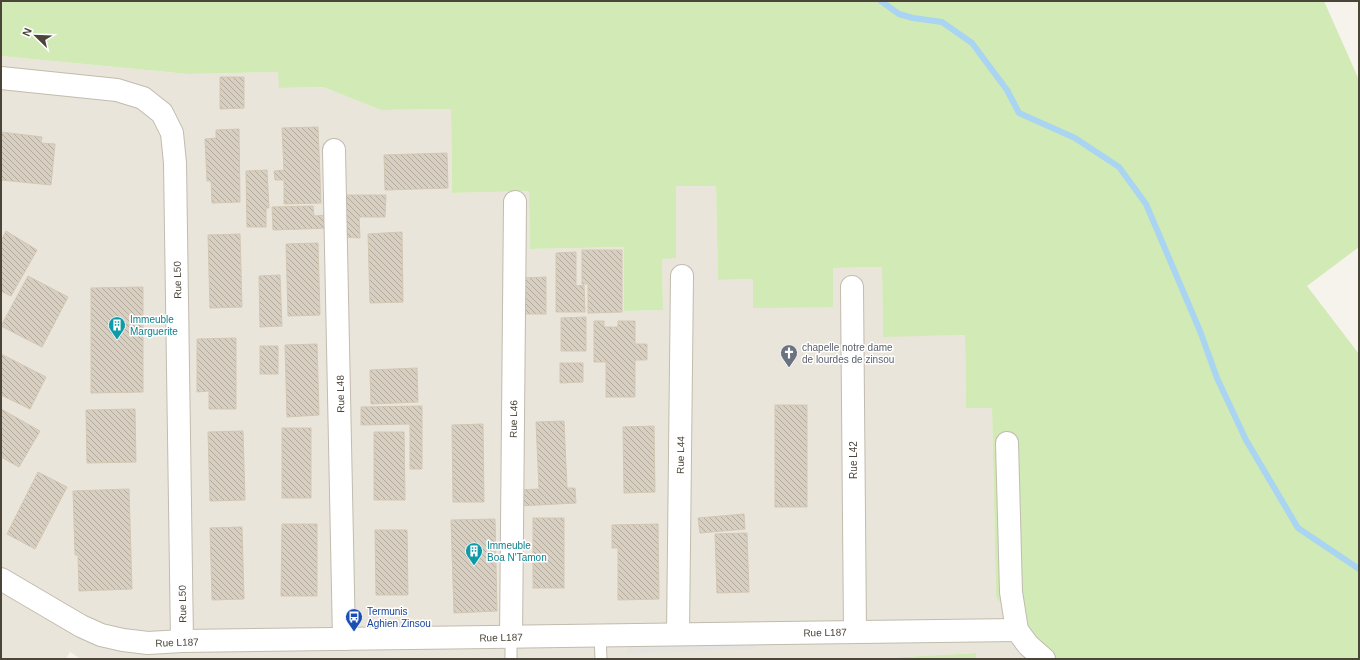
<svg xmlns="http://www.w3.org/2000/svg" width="1360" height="660" font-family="Arial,sans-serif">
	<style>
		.residential { fill: #eae5da }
		.green { fill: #d2eab5 }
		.parking { fill: #e5e3e0 }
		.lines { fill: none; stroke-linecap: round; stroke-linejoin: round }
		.stream { stroke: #a9d4f2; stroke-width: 6 }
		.building { fill: url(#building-back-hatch); stroke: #d3c7b4 }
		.lane-casing { stroke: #c2bbae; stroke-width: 13 }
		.street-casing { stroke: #c2bbae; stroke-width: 24 }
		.lane { stroke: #fff; stroke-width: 11 }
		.street { stroke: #fff; stroke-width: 22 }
		.labels { text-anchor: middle; stroke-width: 3; stroke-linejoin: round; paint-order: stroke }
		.street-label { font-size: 10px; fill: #4b4439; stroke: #fff }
		.culture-label { font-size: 10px; fill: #0d838f; stroke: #fff; text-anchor: start }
		.worship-label { font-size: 10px; fill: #5b616d; stroke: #fff; text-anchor: start }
		.transit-label { font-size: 10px; fill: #164399; stroke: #fff; text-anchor: start }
	</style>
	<defs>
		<pattern id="building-back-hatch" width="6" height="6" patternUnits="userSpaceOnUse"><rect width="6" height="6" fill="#d8cfc1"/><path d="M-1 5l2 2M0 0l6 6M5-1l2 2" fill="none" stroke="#b1aa9e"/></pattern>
	</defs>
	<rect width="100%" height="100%" fill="#f6f3ec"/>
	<polygon class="residential" points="1,56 188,74 279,72 279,88 323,87 381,110 451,109 452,193 529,191 530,249 624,247 625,311 663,310 662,258 676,258 676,186 716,185 718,280 753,279 833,306 833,268 882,267 883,336 965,335 966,408 992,407 996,597 1045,659 976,659 976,653 866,659 81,659 70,652 66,659 1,659"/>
	<g class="green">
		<polygon points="1,1 1324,1 1359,80 1359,247 1307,286 1359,354 1359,659 1045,659 1033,648 996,597 992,408 966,408 965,335 883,337 882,267 833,268 833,307 753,308 753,279 718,280 716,186 676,186 676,258 662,259 663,310 624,311 624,247 530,249 529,191 452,193 451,109 381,110 323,87 279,88 278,72 188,74 1,56"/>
		<polygon points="976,653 976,659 866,659"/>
	</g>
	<polygon class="parking" points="755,639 756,649 627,654 627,644"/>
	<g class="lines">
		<polyline class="stream" points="881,1 899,14 913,18 942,22 972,43 1007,90 1019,113 1075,138 1119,167 1146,204 1200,331 1217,378 1246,440 1298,528 1359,569"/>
	</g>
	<g class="building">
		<polygon points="220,77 244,77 244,108 220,109"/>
		<polygon points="318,127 321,203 284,204 284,180 275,180 274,171 284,170 282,128"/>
		<polygon points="239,129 240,202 212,203 211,181 207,181 205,139 216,138 216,130"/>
		<polygon points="1,132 42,137 41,143 55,144 51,185 1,180"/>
		<polygon points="447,153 448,188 385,190 384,155"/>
		<polygon points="267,170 269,208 266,208 266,227 247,227 246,171"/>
		<polygon points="342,195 386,195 385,217 359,217 360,238 342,237"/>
		<polygon points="313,206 314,216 329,215 330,228 273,230 272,207"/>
		<polygon points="6,231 37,250 11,296 1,291 1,241"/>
		<polygon points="402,232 403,302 370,303 368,234"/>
		<polygon points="240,234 242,307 210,308 208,235"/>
		<polygon points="318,243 320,315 288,316 286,244"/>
		<polygon points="582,250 622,250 622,312 588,313 588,284 582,284"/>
		<polygon points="576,252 576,286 584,285 585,312 556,312 556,253"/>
		<polygon points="280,275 282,326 260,327 259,276"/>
		<polygon points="28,276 68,297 42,347 1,326"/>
		<polygon points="546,277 546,314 524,314 523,278"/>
		<polygon points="143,287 143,392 91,393 91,288"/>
		<polygon points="586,317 586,351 561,351 561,318"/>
		<polygon points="594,321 604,321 604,327 618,327 618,321 635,321 635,344 647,344 647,360 635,360 635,397 606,397 606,362 594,362"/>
		<polygon points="236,338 236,409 209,409 209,391 197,392 197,339"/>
		<polygon points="317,344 319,415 287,417 285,345"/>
		<rect x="260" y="346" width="18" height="28"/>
		<polygon points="1,354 46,377 30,409 1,395"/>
		<polygon points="560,363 583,363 583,382 560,383"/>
		<polygon points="417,368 418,402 371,404 370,370"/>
		<rect x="775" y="405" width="32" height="102"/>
		<polygon points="422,406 422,469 410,469 410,424 361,425 361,407"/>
		<polygon points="1,409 40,431 19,467 1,457"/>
		<polygon points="135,409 136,462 87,463 86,410"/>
		<polygon points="564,421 567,488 575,488 576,503 518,506 517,490 539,489 536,422"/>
		<polygon points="483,424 484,502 453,502 452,425"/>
		<polygon points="654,426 655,492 624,493 623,427"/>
		<rect x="282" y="428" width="29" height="70"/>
		<polygon points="243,431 245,500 210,501 208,432"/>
		<polygon points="374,432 404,432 405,500 374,500"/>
		<polygon points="38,472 67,487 35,549 7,534"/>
		<polygon points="129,489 132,589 79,591 78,555 75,555 73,491"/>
		<polygon points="744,514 745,529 700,533 698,518"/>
		<rect x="533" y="518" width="31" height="70"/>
		<polygon points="495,519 497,611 454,613 451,520"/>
		<polygon points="282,524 317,524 317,596 281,596"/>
		<polygon points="658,524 659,599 618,600 618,548 612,548 612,525"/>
		<polygon points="242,527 244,599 212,600 210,528"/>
		<polygon points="375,530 407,530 408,595 376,595"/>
		<polygon points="747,533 749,592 717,593 715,534"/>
	</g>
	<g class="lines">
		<g class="lane-casing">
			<g id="lane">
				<polyline points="600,635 601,659"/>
				<polyline points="511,659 511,637"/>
			</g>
		</g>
		<g class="street-casing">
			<g id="street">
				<polyline points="1,78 117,90 143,98 162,113 172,133 175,163 182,641"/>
				<polyline points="334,150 344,639"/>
				<polyline points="852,287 855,632"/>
				<polyline points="1007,443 1011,592 1017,630 1028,645 1044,659"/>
				<polyline points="1,579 81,626 101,635 123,640 148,643 182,641 1017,630"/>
				<polyline points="678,634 682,276"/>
				<polyline points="511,637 515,202"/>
			</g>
		</g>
		<use href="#lane" class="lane"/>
		<use href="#street" class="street"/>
	</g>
	<defs>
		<g id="building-pin" transform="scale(0.9)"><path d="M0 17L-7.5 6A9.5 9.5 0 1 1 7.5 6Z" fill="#0f9aa8" stroke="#fff"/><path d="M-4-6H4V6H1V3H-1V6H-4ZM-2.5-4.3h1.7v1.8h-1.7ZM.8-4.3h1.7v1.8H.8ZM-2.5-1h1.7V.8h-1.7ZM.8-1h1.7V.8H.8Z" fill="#fff"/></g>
		<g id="church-pin" transform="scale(0.9)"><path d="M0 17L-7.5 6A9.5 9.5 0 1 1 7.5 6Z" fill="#6b7280" stroke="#fff"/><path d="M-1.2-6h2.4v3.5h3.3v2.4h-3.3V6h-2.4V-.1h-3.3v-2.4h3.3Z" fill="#fff"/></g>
		<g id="bus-pin" transform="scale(0.9)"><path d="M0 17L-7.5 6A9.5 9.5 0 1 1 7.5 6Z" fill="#1a4fb4" stroke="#fff"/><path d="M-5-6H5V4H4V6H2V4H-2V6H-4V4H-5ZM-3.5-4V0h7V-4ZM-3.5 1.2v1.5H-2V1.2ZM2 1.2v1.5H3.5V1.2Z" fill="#fff"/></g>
	</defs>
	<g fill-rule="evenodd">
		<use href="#building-pin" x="117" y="325"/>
		<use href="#church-pin" x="789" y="353"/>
		<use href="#building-pin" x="474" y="551"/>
		<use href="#bus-pin" x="354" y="617"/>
	</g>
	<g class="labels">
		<g class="street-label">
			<text transform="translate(177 280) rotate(-91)" y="4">Rue L50</text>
			<text transform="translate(340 394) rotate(-91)" y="4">Rue L48</text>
			<text transform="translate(513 419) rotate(-89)" y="4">Rue L46</text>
			<text transform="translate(680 455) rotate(-89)" y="4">Rue L44</text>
			<text transform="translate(853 460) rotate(-90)" y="4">Rue L42</text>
			<text transform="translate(182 604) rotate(-91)" y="4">Rue L50</text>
			<text transform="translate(825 632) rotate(-1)" y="4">Rue L187</text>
			<text transform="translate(501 637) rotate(-1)" y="4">Rue L187</text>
			<text transform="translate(177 642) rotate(-2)" y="4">Rue L187</text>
		</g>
		<g class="culture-label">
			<text x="130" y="323">Immeuble<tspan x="130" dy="12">Marguerite</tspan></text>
			<text x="487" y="549">Immeuble<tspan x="487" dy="12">Boa N'Tamon</tspan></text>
		</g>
		<g class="worship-label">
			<text x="802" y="351">chapelle notre dame<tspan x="802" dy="12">de lourdes de zinsou</tspan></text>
		</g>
		<g class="transit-label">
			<text x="367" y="615">Termunis<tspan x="367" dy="12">Aghien Zinsou</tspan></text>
		</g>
	</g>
	<rect width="1360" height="660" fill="none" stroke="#4b4439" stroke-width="4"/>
	<g transform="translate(36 36) rotate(293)" stroke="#ffffff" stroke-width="3" paint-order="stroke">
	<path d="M0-3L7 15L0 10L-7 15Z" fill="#4b4439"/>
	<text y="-6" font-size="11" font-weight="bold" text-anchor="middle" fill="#4b4439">N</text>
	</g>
</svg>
